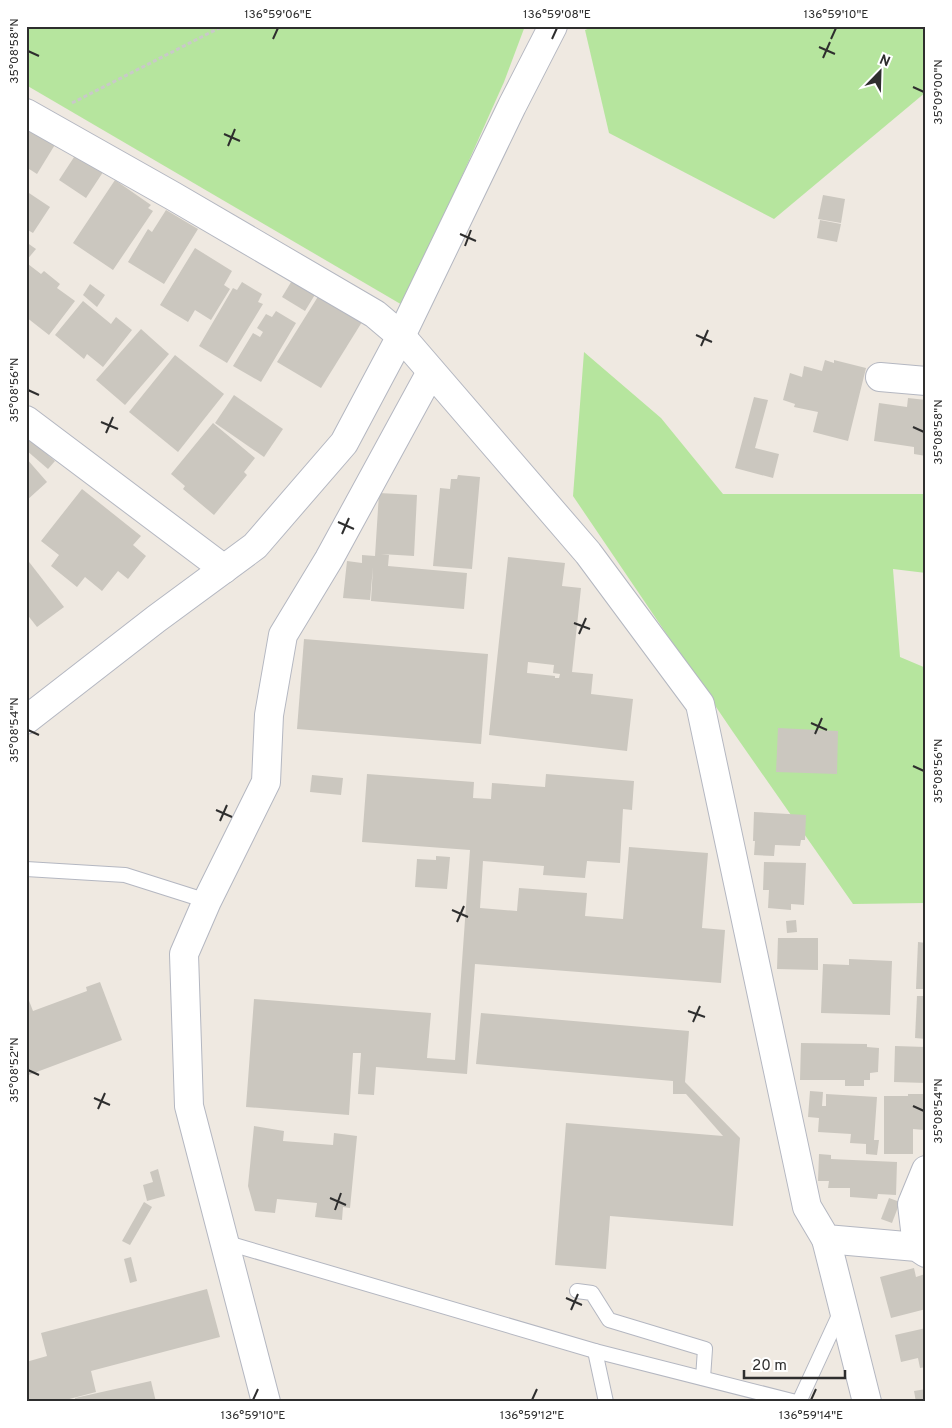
<svg xmlns="http://www.w3.org/2000/svg" width="952" height="1428" font-family="Overpass,sans-serif">
	<style>
		.green { fill: #b6e59e }
		.building { fill: #cbc7bf; fill-rule: evenodd }
		.lines { fill: none; stroke-linecap: round; stroke-linejoin: round }
		.service-casing { stroke: #b4b7c1; stroke-width: 16 }
		.minor-casing { stroke: #b4b7c1; stroke-width: 30 }
		.tertiary-casing { stroke: #b4b7c1; stroke-width: 30 }
		.path { stroke: #c9c9c9; stroke-width: 3; stroke-dasharray: 4 2.5; stroke-linecap: butt }
		.service { stroke: #fff; stroke-width: 14 }
		.minor { stroke: #fff; stroke-width: 28 }
		.tertiary { stroke: #fff; stroke-width: 28 }
		.ticks { fill: none; stroke: #2e2e2e; stroke-width: 2 }
		.neatline { fill: none; stroke: #2e2e2e; stroke-width: 2 }
		.ticks-label { font-size: 12px; text-anchor: middle; fill: #2e2e2e }
	</style>
	<rect width="100%" height="100%" fill="#efe9e1"/>
	<g class="green">
		<polygon points="26,26 525,26 504,82 404,306 26,85"/>
		<polygon points="595,26 926,26 926,92 774,219 609,133 585,30"/>
		<polygon points="584,352 661,418 723,494 926,494 926,573 893,569 900,657 926,668 926,903 853,904 733,732 573,496"/>
	</g>
	<g class="building">
		<polygon points="26,115 56,143 37,174 26,167"/>
		<polygon points="80,148 107,166 86,198 59,180"/>
		<polygon points="115,180 151,205 148,208 153,211 113,270 73,243"/>
		<polygon points="26,191 50,207 33,233 26,229"/>
		<polygon points="823,195 845,199 841,223 818,219"/>
		<polygon points="166,210 198,229 164,284 128,262 148,229 152,232"/>
		<polygon points="820,220 841,224 837,242 817,238"/>
		<polygon points="26,242 36,249 26,261"/>
		<polygon points="195,248 232,271 224,285 230,289 211,320 195,310 188,322 160,305"/>
		<polygon points="28,264 41,274 44,271 60,284 57,288 75,301 49,335 26,317 26,267"/>
		<polygon points="296,274 319,288 305,311 282,297"/>
		<polygon points="242,282 262,294 258,302 263,304 227,363 199,346 233,288 237,290"/>
		<polygon points="90,284 105,295 97,307 83,295"/>
		<polygon points="319,295 362,322 321,388 277,362"/>
		<polygon points="83,301 111,324 116,317 132,330 103,367 87,354 84,359 55,335"/>
		<polygon points="276,311 296,323 261,382 233,366 253,333 260,337 263,332 257,328 266,314 272,317"/>
		<polygon points="141,329 169,354 125,405 96,380"/>
		<polygon points="175,355 224,394 178,452 129,412"/>
		<polygon points="825,360 834,363 834,360 866,368 848,441 813,432 818,412 794,407 795,404 783,400 790,373 802,377 804,366 822,371"/>
		<polygon points="234,395 283,429 264,457 215,423"/>
		<polygon points="754,397 768,400 755,448 779,454 773,478 735,468"/>
		<polygon points="908,398 926,400 926,456 914,454 914,447 874,441 879,403 907,407"/>
		<polygon points="213,423 255,458 244,472 247,475 214,515 183,489 185,486 171,474"/>
		<polygon points="29,439 55,461 48,469 26,450 26,443"/>
		<polygon points="26,458 47,482 26,501"/>
		<polygon points="458,475 480,477 472,569 433,566 440,488 450,489 451,479 457,479"/>
		<polygon points="82,489 141,536 133,545 146,556 128,579 118,571 102,591 85,577 77,587 51,566 59,555 41,541"/>
		<polygon points="379,493 417,495 414,556 381,554 389,555 388,566 467,573 464,609 371,601 373,567 370,600 343,598 347,561 362,563 362,555 375,556"/>
		<path d="M508,557L565,563L562,586L581,588L572,672L593,674L591,694L633,699L627,751L489,735ZM528,662L554,665L553,673L560,674L559,678H555V676L527,673Z"/>
		<polygon points="26,558 64,607 37,627 26,613"/>
		<polygon points="304,639 488,654 481,744 297,729"/>
		<polygon points="778,728 838,731 837,774 776,772"/>
		<polygon points="367,774 474,782 473,798 491,799 492,783 545,787 546,774 634,781 632,810 623,809 620,863 587,861 585,878 543,875 544,866 483,861 480,908 517,911 519,888 587,893 585,916 623,919 629,847 708,853 702,928 725,930 721,983 475,964 467,1074 376,1067 374,1095 358,1094 361,1053 353,1053 349,1115 246,1107 254,999 431,1013 427,1058 455,1060 470,850 362,842"/>
		<polygon points="312,775 343,778 341,795 310,792"/>
		<polygon points="754,812 806,815 805,840 801,840 800,846 775,845 774,856 754,855 755,841 753,841"/>
		<polygon points="436,856 450,857 447,889 415,887 417,859 436,860"/>
		<polygon points="764,862 806,863 804,905 791,904 791,910 768,908 769,890 763,890"/>
		<polygon points="796,920 797,932 787,933 786,921"/>
		<polygon points="778,938 818,938 818,970 777,969"/>
		<polygon points="918,942 926,943 926,989 916,989"/>
		<polygon points="849,959 892,961 890,1015 821,1013 823,964 849,965"/>
		<polygon points="100,982 122,1040 26,1076 26,993 33,1011 87,991 86,987"/>
		<polygon points="917,996 926,996 926,1039 915,1038"/>
		<polygon points="481,1013 689,1031 685,1082 740,1138 733,1226 610,1216 606,1269 555,1265 566,1123 723,1136 686,1094 673,1094 673,1081 476,1064"/>
		<polygon points="801,1043 867,1044 867,1047 879,1048 878,1072 870,1073 870,1080 864,1080 864,1086 845,1086 845,1080 800,1080"/>
		<polygon points="895,1046 926,1047 926,1083 894,1082"/>
		<polygon points="810,1091 823,1092 822,1106 826,1106 826,1094 877,1097 874,1140 879,1140 877,1155 866,1154 866,1144 850,1143 851,1134 818,1132 819,1118 808,1117"/>
		<polygon points="908,1094 926,1094 926,1123 924,1123 924,1130 913,1129 913,1154 884,1154 884,1096 908,1096"/>
		<polygon points="254,1126 284,1131 283,1141 333,1145 334,1133 357,1136 350,1208 343,1207 342,1220 315,1217 317,1203 277,1199 275,1213 255,1211 248,1186"/>
		<polygon points="819,1154 831,1155 831,1159 897,1162 896,1195 878,1194 877,1199 850,1197 850,1188 828,1188 829,1181 818,1181"/>
		<polygon points="158,1169 165,1196 147,1201 143,1185 153,1182 150,1172"/>
		<polygon points="889,1198 900,1202 892,1223 881,1219"/>
		<polygon points="144,1202 152,1207 130,1245 122,1241"/>
		<polygon points="131,1257 137,1281 130,1283 124,1259"/>
		<polygon points="914,1268 916,1277 925,1274 926,1309 891,1318 880,1277"/>
		<polygon points="207,1289 220,1337 91,1371 96,1392 58,1402 26,1402 26,1362 47,1356 41,1333"/>
		<polygon points="926,1328 926,1367 920,1368 918,1358 901,1362 895,1335"/>
		<polygon points="151,1381 156,1402 76,1402 75,1398"/>
		<polygon points="926,1389 926,1402 916,1402 914,1391"/>
	</g>
	<g class="lines">
		<g class="service-casing">
			<g id="service">
				<polyline points="26,869 125,875 207,901"/>
				<polyline points="224,1242 595,1351 796,1402"/>
				<polyline points="577,1291 592,1293 609,1320 705,1349 703,1378"/>
				<polyline points="595,1351 606,1402"/>
				<polyline points="799,1402 841,1311"/>
			</g>
		</g>
		<g class="minor-casing">
			<g id="minor">
				<polyline points="26,113 173,196 375,314 401,336 588,553 700,704 807,1207 826,1239 917,1247 926,1253"/>
				<polyline points="401,336 512,106 553,26"/>
				<polyline points="880,377 926,381"/>
				<polyline points="26,420 224,569"/>
				<polyline points="917,1247 912,1204 926,1170"/>
				<polyline points="266,1402 189,1106 184,954 207,901 266,782 269,715 283,635 329,559 431,372"/>
			</g>
		</g>
		<g class="tertiary-casing">
			<g id="tertiary">
				<polyline points="26,720 156,619 255,546 344,443 401,336"/>
				<polyline points="826,1239 867,1402"/>
			</g>
		</g>
		<polyline class="path" points="72,103 223,26"/>
		<use href="#service" class="service"/>
		<use href="#minor" class="minor"/>
		<use href="#tertiary" class="tertiary"/>
	</g>
	<path class="ticks" d="M273,39L278,28M552,39L557,28M831,39L836,28M819,47L835,54M28,51L39,56M823,58L830,42M913,87L924,92M224,134L240,141M228,146L235,129M460,234L476,241M465,246L471,230M696,335L712,342M701,346L708,330M28,390L39,395M101,422L118,429M913,427L924,432M106,433L113,417M338,522L354,529M342,534L349,518M574,623L590,629M579,634L586,618M811,723L827,730M28,730L39,735M815,734L822,718M913,766L924,771M216,810L232,817M220,821L227,805M452,910L468,917M457,922L464,906M688,1011L705,1017M693,1022L700,1006M28,1070L39,1075M94,1098L110,1105M913,1106L924,1111M98,1109L105,1093M330,1198L346,1205M335,1210L341,1193M566,1298L582,1305M571,1310L578,1294M253,1400L258,1389M532,1400L537,1389M811,1400L816,1389"/>
	<rect width="952" height="1428" fill="none" stroke="#ffffff" stroke-width="55"/>
	<g transform="translate(880 72) rotate(23)" stroke="#ffffff" stroke-width="4" paint-order="stroke">
	<path d="M0-4L9 19L0 12L-9 19Z" fill="#2e2e2e"/>
	<text y="-8" font-size="14" font-weight="bold" text-anchor="middle" fill="#2e2e2e">N</text>
	</g>
	<path d="M744 1370v8h101v-8" fill="none" stroke="#2e2e2e" stroke-width="2.5"/>
	<text x="752" y="1370" font-size="15" fill="#2e2e2e" stroke="#ffffff" stroke-width="4" paint-order="stroke">20 m</text>
	<rect x="28" y="28" width="896" height="1372" class="neatline"/>
	<g class="ticks-label">
		<text x="278" y="18">136°59'06"E</text>
		<text x="557" y="18">136°59'08"E</text>
		<text x="836" y="18">136°59'10"E</text>
		<text transform="translate(14 51) rotate(-90)" y="4">35°08'58"N</text>
		<text transform="translate(938 92) rotate(-90)" y="4">35°09'00"N</text>
		<text transform="translate(14 390) rotate(-90)" y="4">35°08'56"N</text>
		<text transform="translate(938 432) rotate(-90)" y="4">35°08'58"N</text>
		<text transform="translate(14 730) rotate(-90)" y="4">35°08'54"N</text>
		<text transform="translate(938 771) rotate(-90)" y="4">35°08'56"N</text>
		<text transform="translate(14 1070) rotate(-90)" y="4">35°08'52"N</text>
		<text transform="translate(938 1111) rotate(-90)" y="4">35°08'54"N</text>
		<text x="253" y="1419">136°59'10"E</text>
		<text x="532" y="1419">136°59'12"E</text>
		<text x="811" y="1419">136°59'14"E</text>
	</g>
</svg>
